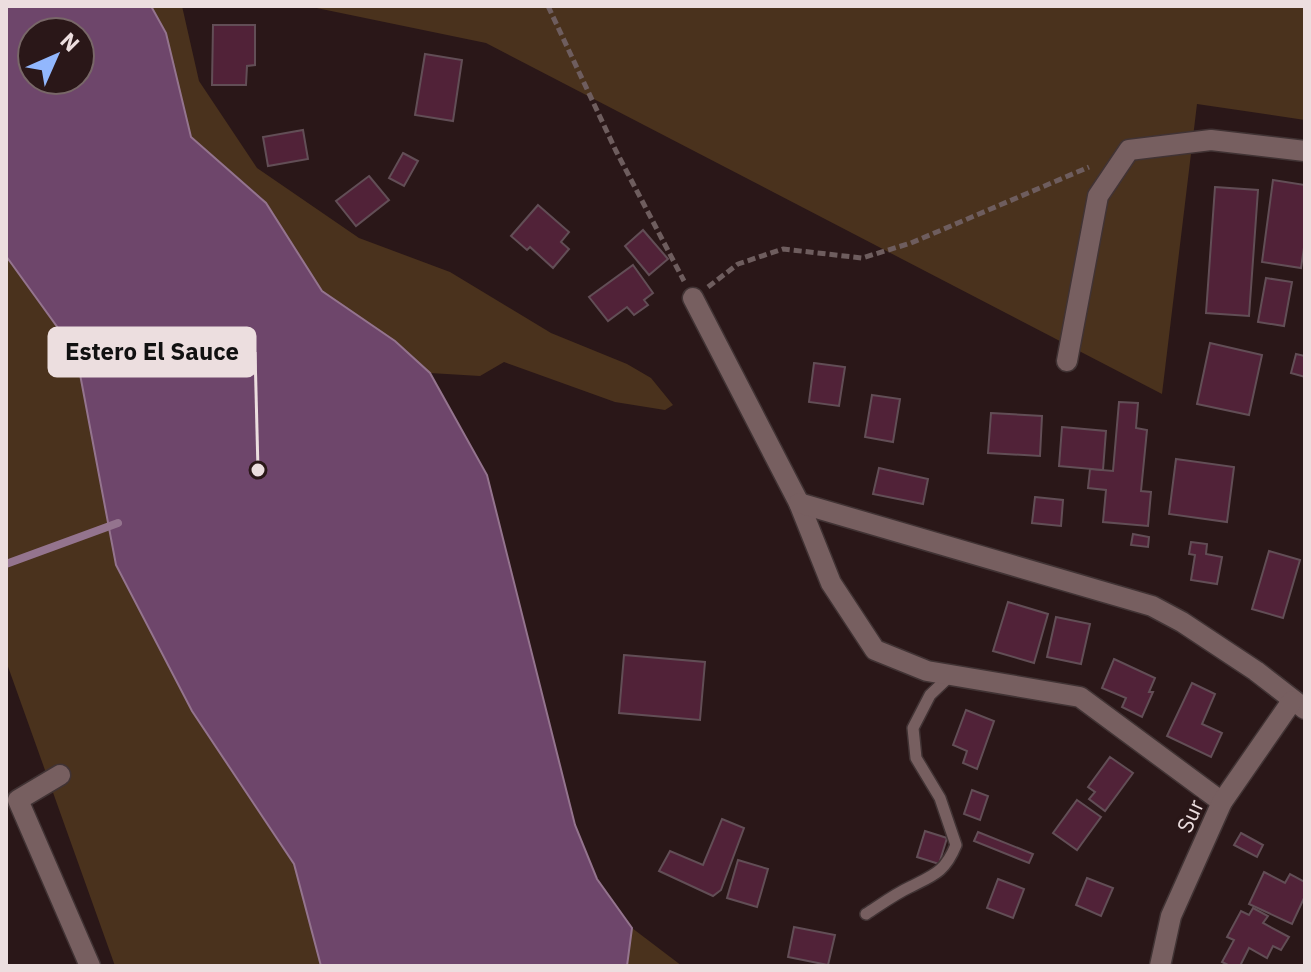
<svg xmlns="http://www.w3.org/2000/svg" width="1311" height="972" font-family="'IBM Plex Sans',sans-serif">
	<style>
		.green { fill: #4a321d }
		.water { fill: #6e466b; stroke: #94748e; stroke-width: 2; fill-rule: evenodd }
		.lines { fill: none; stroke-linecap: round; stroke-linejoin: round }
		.stream { stroke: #94748e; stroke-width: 8 }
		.building { fill: #512238; stroke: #624e56; stroke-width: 2 }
		.service-casing { stroke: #413334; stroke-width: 14 }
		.minor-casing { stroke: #413334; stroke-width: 23 }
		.path { stroke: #6e5d5e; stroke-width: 5; stroke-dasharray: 8 4; stroke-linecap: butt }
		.service { stroke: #775f60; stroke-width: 11 }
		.minor { stroke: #775f60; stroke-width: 20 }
		.labels { text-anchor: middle; stroke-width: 7; stroke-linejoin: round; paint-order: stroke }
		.street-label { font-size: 22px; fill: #ecdedf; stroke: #2a1718 }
		.leader { fill: none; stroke: #ecdedf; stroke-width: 3 }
		.callout-dot { fill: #ecdedf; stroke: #2a1718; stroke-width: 3 }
		.callout { fill: #ecdedf; stroke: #ecdedf; stroke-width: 3 }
		.callout-label { font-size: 24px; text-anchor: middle; font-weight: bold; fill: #111 }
	</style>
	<rect width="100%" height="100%" fill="#2a1718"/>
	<g class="green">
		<polygon points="151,6 182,6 199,81 257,168 359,238 450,272 551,333 627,364 651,378 673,405 665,410 615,402 504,362 480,376 430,373 395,341 322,291 262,198 191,137 166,33"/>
		<polygon points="307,6 1305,6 1305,120 1197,104 1162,394 486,43"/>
		<polygon points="6,256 76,353 116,565 192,711 294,864 321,966 115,966 6,661"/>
		<polygon points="632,928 682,966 627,966"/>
	</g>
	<path class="water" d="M6,6H151L166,33L191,137L266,203L322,291L395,341L430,373L487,475L575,825L597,879L632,928L627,966H321L294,864L192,711L116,565L76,353L6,256ZM32,32H80V80H32Z"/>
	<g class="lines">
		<polyline class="stream" points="6,564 118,523"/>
	</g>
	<g class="building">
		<polygon points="213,25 255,25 255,65 247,66 246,85 212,85"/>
		<polygon points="425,54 462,60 453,121 415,115"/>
		<polygon points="303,130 308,159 268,166 263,137"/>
		<polygon points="403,153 418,161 404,186 389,178"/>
		<polygon points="369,176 389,200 356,226 336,201"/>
		<polygon points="1273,180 1305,185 1305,241 1301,268 1262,262"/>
		<polygon points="1215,187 1258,190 1249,316 1206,313"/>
		<polygon points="538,205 569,232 561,242 569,249 553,268 530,247 527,250 511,236"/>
		<polygon points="643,230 668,259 649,275 625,246"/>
		<polygon points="633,265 653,293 644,300 648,305 634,315 627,307 608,321 589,297"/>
		<polygon points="1266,278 1292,282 1284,326 1258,322"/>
		<polygon points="1210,343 1262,355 1249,415 1197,404"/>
		<polygon points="1296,354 1305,356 1305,377 1291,373"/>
		<polygon points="814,363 845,367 839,406 809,402"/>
		<polygon points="872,395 900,399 893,442 865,437"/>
		<polygon points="1119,402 1138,403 1136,428 1147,430 1141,491 1151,492 1148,526 1103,522 1106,490 1088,488 1090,469 1113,471"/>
		<polygon points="991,413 1042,416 1040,456 988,453"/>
		<polygon points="1062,427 1106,431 1103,470 1059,466"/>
		<polygon points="1176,459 1234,467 1227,522 1169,514"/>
		<polygon points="879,468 928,479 923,504 873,494"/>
		<polygon points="1035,497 1063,500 1061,526 1032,523"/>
		<polygon points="1133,534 1149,537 1148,547 1131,545"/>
		<polygon points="1191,542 1207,544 1206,554 1222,557 1217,584 1191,580 1195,555 1189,554"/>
		<polygon points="1269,551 1300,560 1283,618 1252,609"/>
		<polygon points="1008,602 1048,614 1034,663 993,651"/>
		<polygon points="1056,617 1090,624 1081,664 1047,657"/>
		<polygon points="624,655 705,662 700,720 619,713"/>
		<polygon points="1114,659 1155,678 1149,692 1153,692 1142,717 1122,707 1126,698 1102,688"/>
		<polygon points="1192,683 1215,694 1202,724 1222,733 1211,757 1167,736"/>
		<polygon points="966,710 994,721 977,769 963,763 967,751 953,745"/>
		<polygon points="1110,757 1133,773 1105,811 1089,799 1095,792 1088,787"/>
		<polygon points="972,790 988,796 980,820 964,814"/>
		<polygon points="1077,800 1101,817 1077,850 1053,833"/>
		<polygon points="722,819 744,828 721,890 713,896 659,871 670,851 703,865"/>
		<polygon points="925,831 947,838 939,864 917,857"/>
		<polygon points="978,832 1033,854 1029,863 974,841"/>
		<polygon points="1241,833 1263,845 1257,857 1234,845"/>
		<polygon points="738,860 768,869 757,907 727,898"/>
		<polygon points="1264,872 1285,883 1290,874 1305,882 1305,896 1292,924 1249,904"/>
		<polygon points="1087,878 1113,888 1101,916 1076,905"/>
		<polygon points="998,879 1024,889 1013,918 987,908"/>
		<polygon points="1253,908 1268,916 1263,923 1289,937 1281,950 1273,946 1267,958 1249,948 1240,966 1230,966 1222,962 1234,940 1227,937 1241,911 1249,915"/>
		<polygon points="794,927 835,935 828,965 788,957"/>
	</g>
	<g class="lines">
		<g class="service-casing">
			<path id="service" d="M866,914C880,905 895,894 910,887C934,875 945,872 956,845L940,798L916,758L913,728L930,695L951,675"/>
		</g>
		<g class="minor-casing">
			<g id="minor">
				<polyline points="693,298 799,503 831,583 875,650 927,671 1080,697 1222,802"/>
				<polyline points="1067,361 1098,196 1129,150 1211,140 1305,151"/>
				<polyline points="799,503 1152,606 1182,622 1256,671 1305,709"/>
				<polyline points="60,775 18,800 90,966"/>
				<polyline points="1160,966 1171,916 1222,802 1292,701"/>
			</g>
		</g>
		<g class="path">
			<polyline points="548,6 616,151 684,281"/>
			<polyline points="708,287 738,264 783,249 862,258 911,243 1089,167"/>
		</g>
		<use href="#service" class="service"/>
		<use href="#minor" class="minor"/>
	</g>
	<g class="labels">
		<g class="street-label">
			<text transform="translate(1190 816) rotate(-65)" y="8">Sur</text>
		</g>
	</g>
	<path class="leader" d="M258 470L255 352"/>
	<circle class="callout-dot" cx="258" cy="470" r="8"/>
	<rect class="callout" x="49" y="328" width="206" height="48" rx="8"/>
	<g class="callout-label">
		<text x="152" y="360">Estero El Sauce</text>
	</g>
	<rect width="1311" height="972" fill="none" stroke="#ecdedf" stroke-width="16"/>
	<g transform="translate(56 56) rotate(45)"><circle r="38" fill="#2a1718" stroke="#786768" stroke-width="2"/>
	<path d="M0-6L14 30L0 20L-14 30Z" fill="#92b7fd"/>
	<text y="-12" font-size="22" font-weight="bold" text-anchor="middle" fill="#ecdedf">N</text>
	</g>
</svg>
